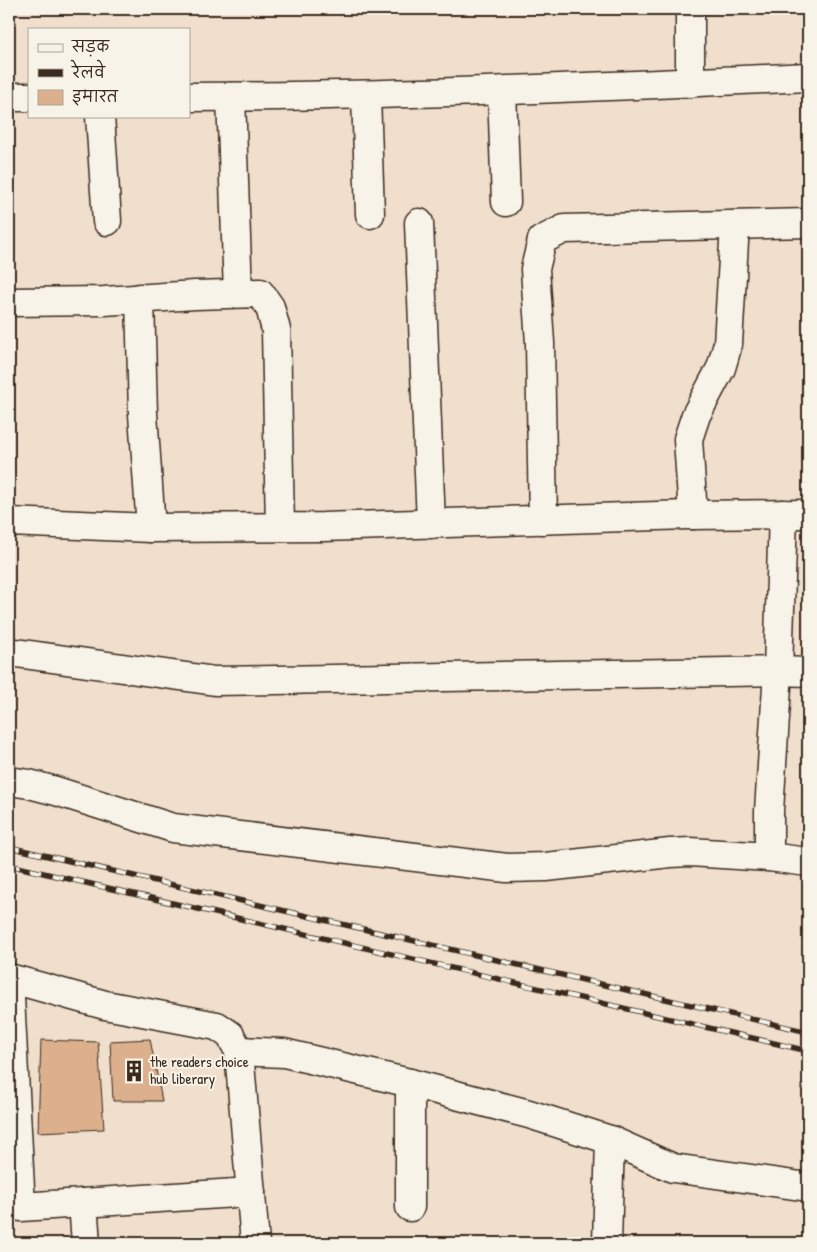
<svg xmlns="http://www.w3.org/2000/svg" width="817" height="1252" font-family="'Patrick Hand','Playpen Sans Deva',sans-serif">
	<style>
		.building { fill: #dcb08c; stroke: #3b2a1e }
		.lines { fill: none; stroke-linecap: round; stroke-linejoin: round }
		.minor-casing { stroke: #3b2a1e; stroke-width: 31 }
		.minor { stroke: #f7f3e8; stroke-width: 28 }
		.rail-casing { stroke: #3b2a1e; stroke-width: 5.5 }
		.rail { stroke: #f7f3e8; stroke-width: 4; stroke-dasharray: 11; stroke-linecap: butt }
		.labels { text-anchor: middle; stroke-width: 4; stroke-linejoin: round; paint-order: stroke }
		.poi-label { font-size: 15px; fill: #3b2a1e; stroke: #f7f3e8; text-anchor: start }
	</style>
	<rect width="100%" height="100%" fill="#efdfcc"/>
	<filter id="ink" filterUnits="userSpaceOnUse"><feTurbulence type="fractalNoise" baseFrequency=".02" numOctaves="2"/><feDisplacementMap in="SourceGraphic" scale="10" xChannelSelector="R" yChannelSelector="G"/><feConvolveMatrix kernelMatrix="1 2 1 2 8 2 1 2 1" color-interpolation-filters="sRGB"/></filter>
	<g filter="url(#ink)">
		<g class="building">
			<polygon points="150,1039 162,1101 113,1101 110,1041"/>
			<polygon points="41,1040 98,1042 104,1129 38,1132"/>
		</g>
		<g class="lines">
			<g class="minor-casing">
				<g id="minor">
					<polyline points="690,83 690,9"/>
					<polyline points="502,91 506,202"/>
					<polyline points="366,95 370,214"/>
					<polyline points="9,97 29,97"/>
					<path d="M189,97C396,96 602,87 808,77"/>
					<polyline points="231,97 238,293"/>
					<polyline points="100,116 107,221"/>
					<polyline points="419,223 431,524"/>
					<polyline points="140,298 143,414 151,528"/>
					<polyline points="9,302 104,301 195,295 260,293 270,307 276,330 280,527"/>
					<polyline points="783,514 778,671 769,811 769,857 808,862"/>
					<polyline points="693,515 688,439 696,415 721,368 728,344 735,225"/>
					<polyline points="543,520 540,343 535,269 542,240 564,229 808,223"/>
					<polyline points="9,522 151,528 323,527 688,515 808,514"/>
					<polyline points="9,652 215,681 778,671 808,672"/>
					<polyline points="9,781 29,784 56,791 173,828 507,868 546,867 670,853 690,852 769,857"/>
					<polyline points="9,978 21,1207 251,1192"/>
					<polyline points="9,978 105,1005 217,1026 230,1035 239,1051 255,1243"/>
					<polyline points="239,1051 284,1053 410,1083 529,1114 610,1140 673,1168 808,1187"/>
					<polyline points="410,1083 410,1207"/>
					<polyline points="83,1203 86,1243"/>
					<polyline points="607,1243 610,1140"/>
				</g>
			</g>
			<use href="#minor" class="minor"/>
			<g class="rail-casing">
				<g id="rail">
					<polyline points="9,847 808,1032"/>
					<polyline points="9,865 808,1051"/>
				</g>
			</g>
			<use href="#rail" class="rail"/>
		</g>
	</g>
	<defs>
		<g id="building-bare" transform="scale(1.725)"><path d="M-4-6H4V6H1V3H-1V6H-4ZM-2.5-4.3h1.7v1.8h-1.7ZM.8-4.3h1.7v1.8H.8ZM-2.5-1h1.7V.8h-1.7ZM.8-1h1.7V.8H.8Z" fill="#3b2a1e" stroke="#f7f3e8" stroke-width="2.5" paint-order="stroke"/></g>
	</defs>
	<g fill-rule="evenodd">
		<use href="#building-bare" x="134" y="1071"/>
	</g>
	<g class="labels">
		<g class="poi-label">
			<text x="150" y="1067">the readers choice<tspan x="150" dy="17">hub liberary</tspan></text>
		</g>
	</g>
	<rect width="817" height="1252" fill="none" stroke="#f7f3e8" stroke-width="30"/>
	<rect x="15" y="15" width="787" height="1222" fill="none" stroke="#3b2a1e" stroke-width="2" filter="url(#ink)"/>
	<rect x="28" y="28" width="162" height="90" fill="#f7f3e8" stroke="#aca397"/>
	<rect x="38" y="44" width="25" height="8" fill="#f7f3e8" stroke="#aca397"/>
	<text x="72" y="52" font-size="15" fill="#3b2a1e">सड़क</text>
	<rect x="38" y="69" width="25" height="8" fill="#3b2a1e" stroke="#aca397"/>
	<text x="72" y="78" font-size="15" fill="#3b2a1e">रेलवे</text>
	<rect x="38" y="90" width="25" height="15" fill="#dcb08c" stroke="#aca397"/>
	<text x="72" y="102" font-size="15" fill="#3b2a1e">इमारत</text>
</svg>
